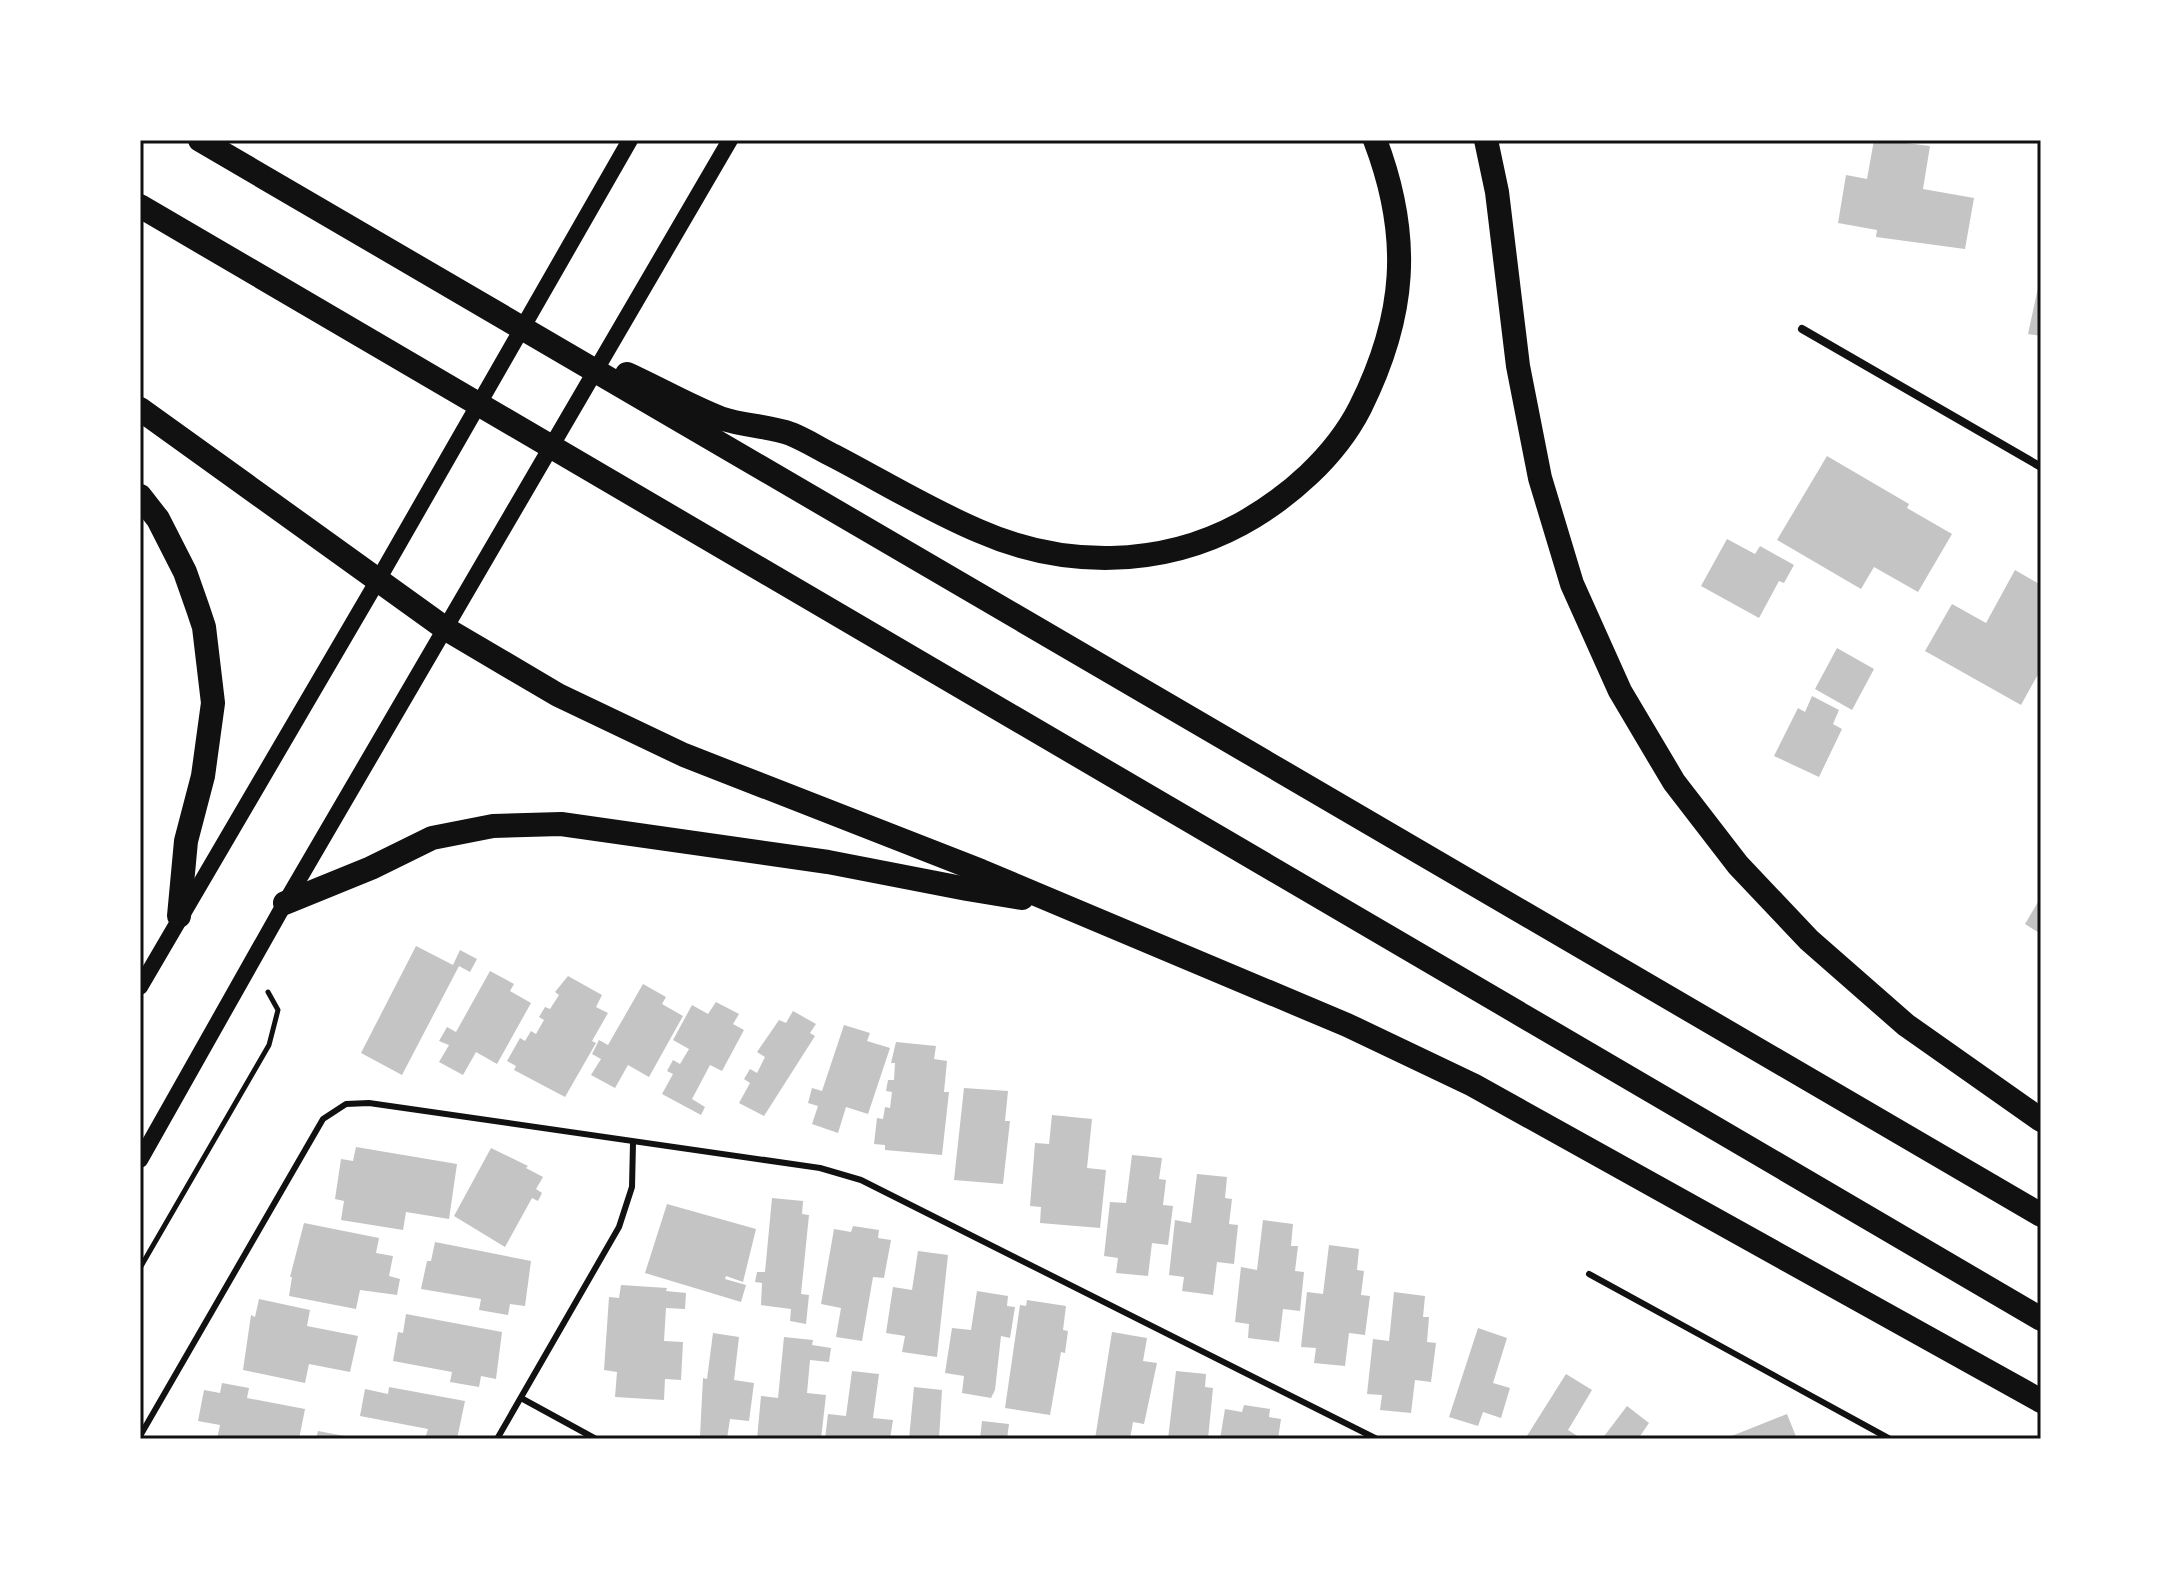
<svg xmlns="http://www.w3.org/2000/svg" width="2181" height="1579" font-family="'Alegreya Sans',sans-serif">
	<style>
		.building { fill: #c4c4c4 }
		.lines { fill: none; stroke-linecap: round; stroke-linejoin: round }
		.path { stroke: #111; stroke-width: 5 }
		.service { stroke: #111; stroke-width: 6 }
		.minor { stroke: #111; stroke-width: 8 }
		.secondary { stroke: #111; stroke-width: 16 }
		.motorway { stroke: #111; stroke-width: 24 }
		.neatline { fill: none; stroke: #111; stroke-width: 3 }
	</style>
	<rect width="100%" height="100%" fill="#fff"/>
	<g class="building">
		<polygon points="1874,140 1907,140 1906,143 1930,146 1923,189 1974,198 1965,249 1876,237 1877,230 1838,223 1846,175 1867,179"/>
		<polygon points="2039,283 2041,283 2041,336 2028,334"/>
		<polygon points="1827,456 1909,504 1907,508 1952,534 1918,592 1874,567 1861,589 1777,540"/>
		<polygon points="1727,539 1755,554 1760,546 1794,565 1784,583 1779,581 1759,618 1701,586"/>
		<polygon points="2015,570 2041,585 2041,669 2021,705 1925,651 1952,604 1986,623"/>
		<polygon points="1837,648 1874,669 1852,710 1815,689"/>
		<polygon points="1812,696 1839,710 1833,724 1842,729 1819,777 1774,756 1798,708 1805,712"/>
		<polygon points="2041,897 2041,934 2025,924"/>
		<polygon points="416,946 453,965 460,950 477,959 470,972 459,966 402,1075 361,1053"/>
		<polygon points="490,971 514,984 510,991 531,1003 497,1064 476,1052 463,1075 439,1062 449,1045 439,1041 447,1027 456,1032"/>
		<polygon points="568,976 602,995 596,1007 608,1013 592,1041 596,1043 565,1097 514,1070 516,1066 507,1061 520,1038 525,1041 531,1031 536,1034 544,1020 539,1017 545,1007 550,1009 559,995 555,992"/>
		<polygon points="643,984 666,997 662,1004 683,1016 649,1077 628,1065 615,1088 591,1075 601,1059 592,1054 599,1040 608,1045"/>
		<polygon points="716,1002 739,1014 733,1024 744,1030 722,1071 710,1065 692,1099 705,1107 701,1115 662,1094 673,1074 667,1071 673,1060 680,1064 689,1049 673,1040 692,1005 708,1014"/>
		<polygon points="793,1011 816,1024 810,1033 815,1036 764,1116 739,1103 750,1083 744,1079 750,1069 757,1073 765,1057 757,1052 779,1020 786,1023"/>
		<polygon points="844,1025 870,1033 867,1041 890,1048 868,1114 846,1107 838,1133 812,1124 818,1106 808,1103 812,1088 822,1091"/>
		<polygon points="896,1042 936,1046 934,1059 947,1061 944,1092 949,1092 942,1155 885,1150 885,1145 874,1144 877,1118 883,1119 885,1107 890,1108 892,1092 886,1091 888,1080 894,1080 895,1063 891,1063"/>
		<polygon points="964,1088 1008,1091 1005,1121 1010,1121 1003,1184 954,1180"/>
		<polygon points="1052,1115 1092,1119 1087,1168 1106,1170 1100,1228 1040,1223 1041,1207 1030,1206 1035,1143 1049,1144"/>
		<polygon points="356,1147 457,1164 449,1219 406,1212 403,1230 341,1220 344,1201 335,1199 341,1159 353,1161"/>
		<polygon points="491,1148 528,1166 526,1168 543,1177 536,1189 542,1193 538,1201 532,1198 505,1247 454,1216"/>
		<polygon points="1132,1155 1162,1158 1159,1179 1166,1180 1163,1205 1173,1206 1168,1245 1152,1243 1148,1276 1116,1273 1118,1258 1104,1256 1110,1202 1126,1203"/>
		<polygon points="1197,1174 1227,1177 1225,1198 1232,1199 1229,1224 1238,1225 1234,1264 1217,1262 1213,1295 1182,1291 1184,1277 1169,1275 1175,1220 1191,1223"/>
		<polygon points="772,1198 803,1201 802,1214 809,1215 801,1294 809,1295 806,1324 790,1321 791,1309 761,1305 762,1283 755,1282 757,1272 765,1272"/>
		<polygon points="667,1204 756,1229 743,1282 726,1276 725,1279 746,1285 741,1302 645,1273"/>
		<polygon points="1263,1220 1293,1224 1291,1246 1298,1246 1295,1271 1304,1272 1300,1311 1283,1309 1279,1342 1248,1338 1249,1324 1235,1322 1241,1267 1257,1270"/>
		<polygon points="304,1223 379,1238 376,1253 393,1256 389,1276 400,1279 397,1295 360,1290 356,1309 289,1296 292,1277 290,1277"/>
		<polygon points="853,1226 879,1230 878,1238 891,1240 884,1278 873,1277 862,1341 836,1337 841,1308 821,1304 834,1229 851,1232"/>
		<polygon points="435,1242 531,1261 525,1306 510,1304 508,1315 479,1310 481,1299 421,1289 427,1261 431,1261"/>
		<polygon points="1329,1245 1359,1249 1357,1270 1364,1271 1361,1295 1370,1296 1365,1335 1349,1333 1345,1366 1314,1363 1316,1348 1301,1347 1307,1292 1323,1294"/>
		<polygon points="918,1251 948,1255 937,1357 902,1352 905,1336 886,1333 893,1287 912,1290"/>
		<polygon points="621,1285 667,1288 666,1291 686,1293 685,1309 666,1308 664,1341 683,1342 681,1380 665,1379 664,1400 615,1397 617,1372 604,1370 609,1297 619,1298"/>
		<polygon points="977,1291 1008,1296 1007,1306 1015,1307 1010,1338 1001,1336 995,1390 991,1398 962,1393 964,1376 945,1373 952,1328 971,1330"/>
		<polygon points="1394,1292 1425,1296 1423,1317 1429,1317 1427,1342 1436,1343 1431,1382 1415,1380 1411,1413 1380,1410 1382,1395 1367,1394 1373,1339 1389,1341"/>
		<polygon points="259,1299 310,1310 307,1326 358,1336 350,1372 309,1364 305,1383 243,1370 251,1315 255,1317"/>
		<polygon points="1027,1300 1066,1306 1063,1330 1068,1331 1065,1353 1061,1352 1050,1415 1005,1408 1020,1305 1026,1306"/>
		<polygon points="406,1314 502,1332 496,1379 481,1376 479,1387 450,1382 452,1372 393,1361 398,1332 403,1333"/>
		<polygon points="1478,1328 1507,1338 1493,1383 1510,1388 1501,1418 1483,1412 1478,1426 1449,1417"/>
		<polygon points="1112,1332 1147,1338 1143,1361 1157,1363 1144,1424 1133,1422 1130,1439 1095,1439"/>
		<polygon points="713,1333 739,1337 734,1380 754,1383 749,1421 730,1419 727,1439 700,1436 703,1378 707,1379"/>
		<polygon points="784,1337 813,1340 812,1345 831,1348 829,1362 810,1360 807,1393 826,1395 821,1439 757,1439 761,1396 778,1398"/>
		<polygon points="852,1371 879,1374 873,1418 893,1420 890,1439 825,1439 828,1414 846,1416"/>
		<polygon points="1176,1371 1206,1374 1205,1387 1213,1388 1208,1439 1168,1439"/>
		<polygon points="1566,1374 1592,1390 1568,1430 1582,1439 1525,1439"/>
		<polygon points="222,1383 249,1388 247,1398 305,1409 299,1439 283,1436 282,1439 217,1439 220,1425 198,1421 204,1390 220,1393"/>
		<polygon points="389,1387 465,1401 457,1439 425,1439 428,1429 360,1416 365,1389 388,1394"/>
		<polygon points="914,1387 942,1390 939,1439 909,1439"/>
		<polygon points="1244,1405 1270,1409 1269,1417 1281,1419 1278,1439 1220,1439 1225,1409 1242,1412"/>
		<polygon points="1627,1406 1649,1423 1638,1439 1602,1439"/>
		<polygon points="1787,1414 1797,1439 1724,1439"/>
		<polygon points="982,1421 1009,1424 1007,1439 980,1439"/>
		<polygon points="318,1431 355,1438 355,1439 316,1439"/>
	</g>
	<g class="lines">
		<polyline class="path" points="140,1268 269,1045 278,1010 268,992"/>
		<g class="service">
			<polyline points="1589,1274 1890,1439"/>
			<polyline points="521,1398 596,1439"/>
			<polyline points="140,1436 323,1119 346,1104 369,1103 820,1168 861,1180 1377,1439"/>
			<polyline points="497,1439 619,1227 632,1187 633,1143"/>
		</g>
		<polyline class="minor" points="1802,329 2041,467"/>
		<g class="secondary">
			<polyline points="140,987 378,580 630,140"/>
			<polyline points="140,1160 285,903 730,140"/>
		</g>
		<g class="motorway">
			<polyline points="200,140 2041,1215"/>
			<polyline points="1486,140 1497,192 1518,366 1540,478 1572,584 1620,691 1674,782 1738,865 1809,940 1906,1025 2041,1120"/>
			<polyline points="140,206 2041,1319"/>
			<path d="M627,374C658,388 689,406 720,418C743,426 769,426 791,434C806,440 820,449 834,456C882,481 929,510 979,531C1063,568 1160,568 1241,524C1288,498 1335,457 1360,408C1406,316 1412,237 1375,140"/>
			<polyline points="140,409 446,629 558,695 684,755 981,871 1347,1025 1473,1085 2041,1401"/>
			<polyline points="140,496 158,519 185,572 198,609 204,627 213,703 203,776 186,841 179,916"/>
			<polyline points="285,903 371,868 432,838 493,826 561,824 828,862 967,889 1022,898"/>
		</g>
	</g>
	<rect width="2181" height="1579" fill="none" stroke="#ffffff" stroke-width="284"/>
	<rect x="142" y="142" width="1897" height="1295" class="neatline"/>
</svg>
